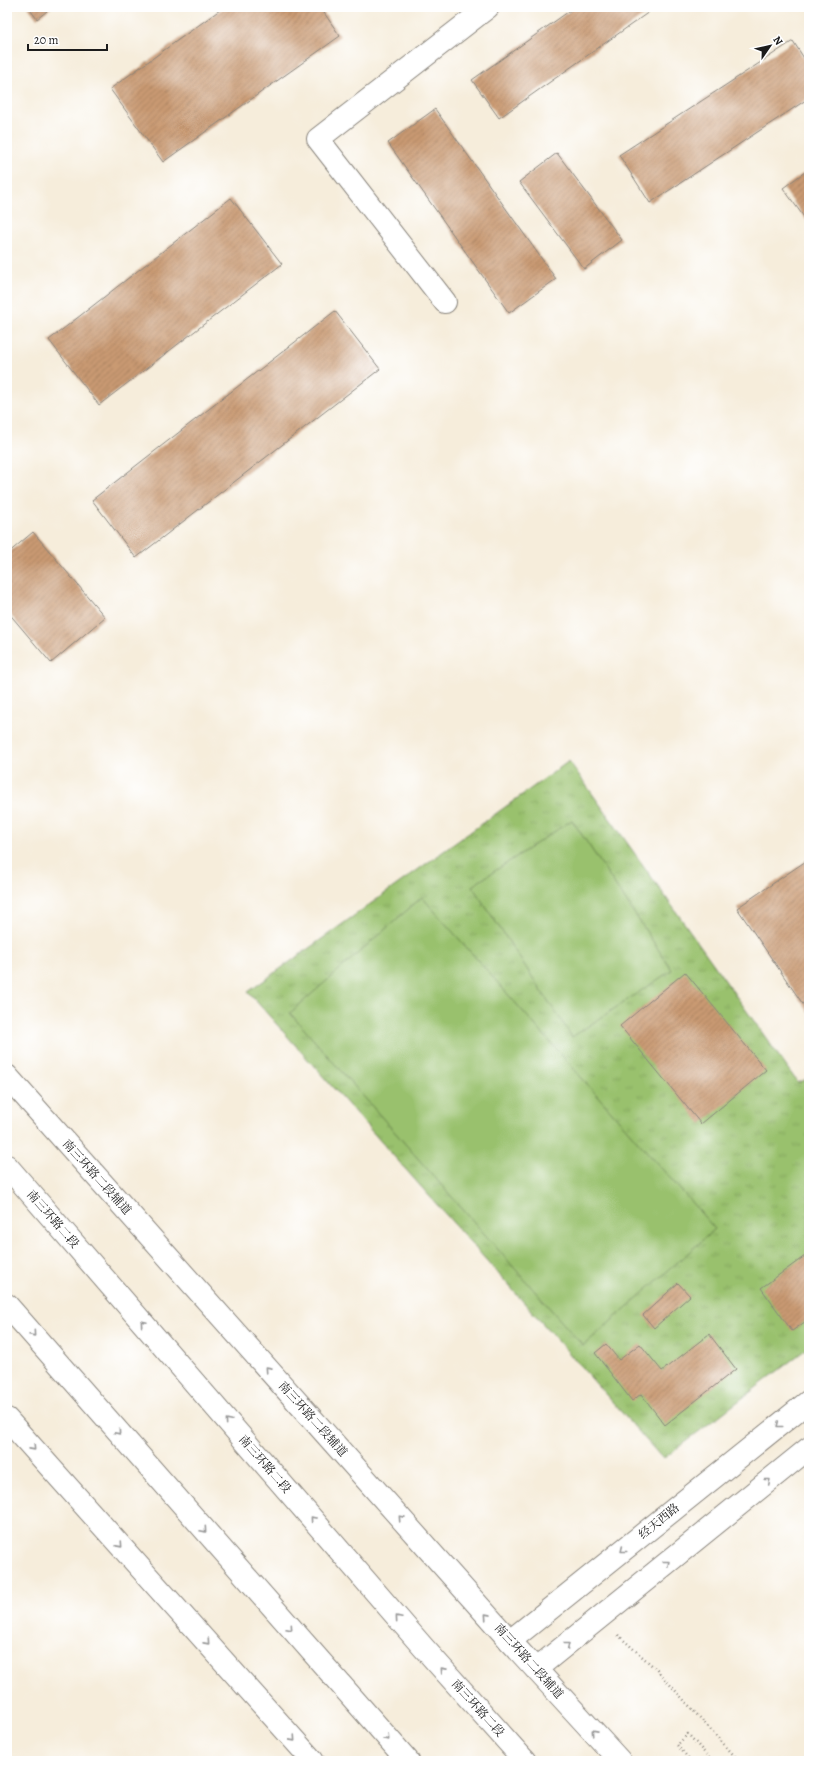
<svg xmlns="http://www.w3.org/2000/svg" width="816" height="1768" font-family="Alegreya,'Noto Serif SC',serif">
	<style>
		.park { fill: url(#park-tufts); stroke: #5a6e44 }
		.garden { fill: #99c16d; stroke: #5a6e44 }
		.building { fill: url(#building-hatch) }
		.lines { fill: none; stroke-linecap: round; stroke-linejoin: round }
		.minor-casing { stroke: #89847c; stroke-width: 24 }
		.tertiary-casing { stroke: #89847c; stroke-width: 24 }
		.secondary-casing { stroke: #89847c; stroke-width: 24 }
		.trunk-casing { stroke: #89847c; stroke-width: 24 }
		.path { stroke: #89847c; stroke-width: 2.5; stroke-dasharray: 1 3; stroke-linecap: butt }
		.minor { stroke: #fff; stroke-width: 22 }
		.tertiary { stroke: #fff; stroke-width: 22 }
		.secondary { stroke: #fff; stroke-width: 22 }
		.trunk { stroke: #fff; stroke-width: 22 }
		.oneway { stroke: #999 }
		.labels { text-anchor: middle; stroke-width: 4; stroke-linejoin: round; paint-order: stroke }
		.street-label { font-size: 12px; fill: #1c1c1c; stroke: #fff }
	</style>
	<defs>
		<pattern id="park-tufts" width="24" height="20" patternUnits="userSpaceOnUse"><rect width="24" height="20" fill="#99c16d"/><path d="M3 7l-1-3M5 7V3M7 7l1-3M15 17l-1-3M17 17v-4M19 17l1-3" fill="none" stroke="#83a55e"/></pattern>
		<pattern id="building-hatch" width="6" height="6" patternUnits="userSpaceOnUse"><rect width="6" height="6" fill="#c99a72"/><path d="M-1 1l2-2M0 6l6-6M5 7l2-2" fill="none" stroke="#a27d5d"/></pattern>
	</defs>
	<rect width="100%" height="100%" fill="#fff"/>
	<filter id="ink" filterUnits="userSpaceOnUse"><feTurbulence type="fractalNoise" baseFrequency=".025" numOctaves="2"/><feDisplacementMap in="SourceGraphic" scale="8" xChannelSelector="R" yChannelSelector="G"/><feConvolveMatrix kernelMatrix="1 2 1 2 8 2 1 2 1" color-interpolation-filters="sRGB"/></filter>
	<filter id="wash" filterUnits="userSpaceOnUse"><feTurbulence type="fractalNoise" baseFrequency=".012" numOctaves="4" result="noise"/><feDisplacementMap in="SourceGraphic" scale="16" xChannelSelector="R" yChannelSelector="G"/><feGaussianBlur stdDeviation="0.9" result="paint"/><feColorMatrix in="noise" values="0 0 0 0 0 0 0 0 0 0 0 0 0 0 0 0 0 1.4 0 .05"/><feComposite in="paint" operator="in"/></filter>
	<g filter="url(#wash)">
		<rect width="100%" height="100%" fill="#f6eddb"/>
		<polygon class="park" points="569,761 798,1083 809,1078 809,1347 663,1459 248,992"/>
		<g class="garden">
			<polygon points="572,820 672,970 572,1037 472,886"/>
			<polygon points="422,897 715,1229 583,1346 290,1013"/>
		</g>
		<g id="blocks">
			<g class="building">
				<polygon points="28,7 52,7 37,19"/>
				<polygon points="224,7 320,7 340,36 163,162 110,89"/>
				<polygon points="575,7 656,7 499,118 472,80"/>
				<polygon points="793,41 809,66 809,98 650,203 619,155"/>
				<polygon points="435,109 556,279 509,313 388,143"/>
				<polygon points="557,153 622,240 584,269 519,182"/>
				<polygon points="809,169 809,224 783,188"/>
				<polygon points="231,198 282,264 99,405 49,340"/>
				<polygon points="335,311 380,369 136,558 92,500"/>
				<polygon points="33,532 105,617 51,663 7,611 7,554"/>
				<polygon points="809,859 809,1013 737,908"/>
				<polygon points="685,972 766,1070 701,1124 620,1026"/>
				<polygon points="809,1253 809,1319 792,1331 761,1288"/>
				<polygon points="678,1283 690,1296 654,1328 643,1315"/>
				<polygon points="709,1334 736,1369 665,1425 641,1394 632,1401 595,1353 606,1344 619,1360 640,1344 662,1371"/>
			</g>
		</g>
	</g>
	<g filter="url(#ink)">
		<use href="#blocks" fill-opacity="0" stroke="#89847c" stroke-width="1"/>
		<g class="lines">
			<g class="minor-casing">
				<polyline id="minor" points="445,302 318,139 488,7"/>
			</g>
			<g class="tertiary-casing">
				<g id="tertiary">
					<polyline points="510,1641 809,1401"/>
					<polyline points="536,1669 809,1448"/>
				</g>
			</g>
			<g class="secondary-casing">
				<g id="secondary">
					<polyline points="7,1076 510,1641 620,1761"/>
					<polyline points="7,1419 313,1761"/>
				</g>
			</g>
			<g class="trunk-casing">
				<g id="trunk">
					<polyline points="7,1166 423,1647 525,1761"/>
					<polyline points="7,1305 408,1761"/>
				</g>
			</g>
			<g class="path">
				<polyline points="618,1635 655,1668 739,1761"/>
				<polyline points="691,1761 677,1745 688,1734 712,1761"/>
			</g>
			<use href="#minor" class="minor"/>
			<use href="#tertiary" class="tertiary"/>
			<use href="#secondary" class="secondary"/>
			<use href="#trunk" class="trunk"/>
		</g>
		<defs><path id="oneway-chevron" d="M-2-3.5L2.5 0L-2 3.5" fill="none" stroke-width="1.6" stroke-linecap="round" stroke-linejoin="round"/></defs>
		<g class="oneway">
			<use href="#oneway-chevron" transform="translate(143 1323) rotate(-131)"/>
			<use href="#oneway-chevron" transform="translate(33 1334) rotate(49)"/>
			<use href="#oneway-chevron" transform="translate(268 1369) rotate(-132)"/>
			<use href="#oneway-chevron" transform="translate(228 1421) rotate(-131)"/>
			<use href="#oneway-chevron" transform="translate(779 1425) rotate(141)"/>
			<use href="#oneway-chevron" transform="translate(118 1432) rotate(49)"/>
			<use href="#oneway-chevron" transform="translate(33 1448) rotate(48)"/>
			<use href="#oneway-chevron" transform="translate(768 1481) rotate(-39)"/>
			<use href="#oneway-chevron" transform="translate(401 1518) rotate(-132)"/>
			<use href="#oneway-chevron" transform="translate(313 1519) rotate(-131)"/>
			<use href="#oneway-chevron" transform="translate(204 1530) rotate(49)"/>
			<use href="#oneway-chevron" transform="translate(120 1545) rotate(48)"/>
			<use href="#oneway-chevron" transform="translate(623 1550) rotate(141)"/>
			<use href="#oneway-chevron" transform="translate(667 1563) rotate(-39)"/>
			<use href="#oneway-chevron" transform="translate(487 1616) rotate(-132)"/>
			<use href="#oneway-chevron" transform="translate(398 1618) rotate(-131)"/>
			<use href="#oneway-chevron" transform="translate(290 1628) rotate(49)"/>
			<use href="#oneway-chevron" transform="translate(207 1642) rotate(48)"/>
			<use href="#oneway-chevron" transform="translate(567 1645) rotate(-39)"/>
			<use href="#oneway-chevron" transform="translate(443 1670) rotate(-132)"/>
			<use href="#oneway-chevron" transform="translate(594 1732) rotate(-132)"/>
			<use href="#oneway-chevron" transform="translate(387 1738) rotate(48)"/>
			<use href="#oneway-chevron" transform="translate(293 1739) rotate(48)"/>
		</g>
	</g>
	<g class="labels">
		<g class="street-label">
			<text transform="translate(97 1177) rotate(48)" y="4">南三环路二段辅道</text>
			<text transform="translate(53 1219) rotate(49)" y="4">南三环路二段</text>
			<text transform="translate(313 1419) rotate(48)" y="4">南三环路二段辅道</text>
			<text transform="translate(265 1464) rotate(49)" y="4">南三环路二段</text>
			<text transform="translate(659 1521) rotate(-39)" y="4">经天西路</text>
			<text transform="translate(529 1661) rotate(48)" y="4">南三环路二段辅道</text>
			<text transform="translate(478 1708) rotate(48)" y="4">南三环路二段</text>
		</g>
	</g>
	<rect width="816" height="1768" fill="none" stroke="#fff" stroke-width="24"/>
	<g transform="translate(770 46) rotate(56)" stroke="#ffffff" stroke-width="3" paint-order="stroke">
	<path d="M0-3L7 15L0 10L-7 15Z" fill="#1c1c1c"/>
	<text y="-6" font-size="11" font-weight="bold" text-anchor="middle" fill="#1c1c1c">N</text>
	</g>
	<path d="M28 44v6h79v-6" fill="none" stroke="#1c1c1c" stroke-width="2"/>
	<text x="34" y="44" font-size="12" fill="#1c1c1c" stroke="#ffffff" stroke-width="3" paint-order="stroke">20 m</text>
</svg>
